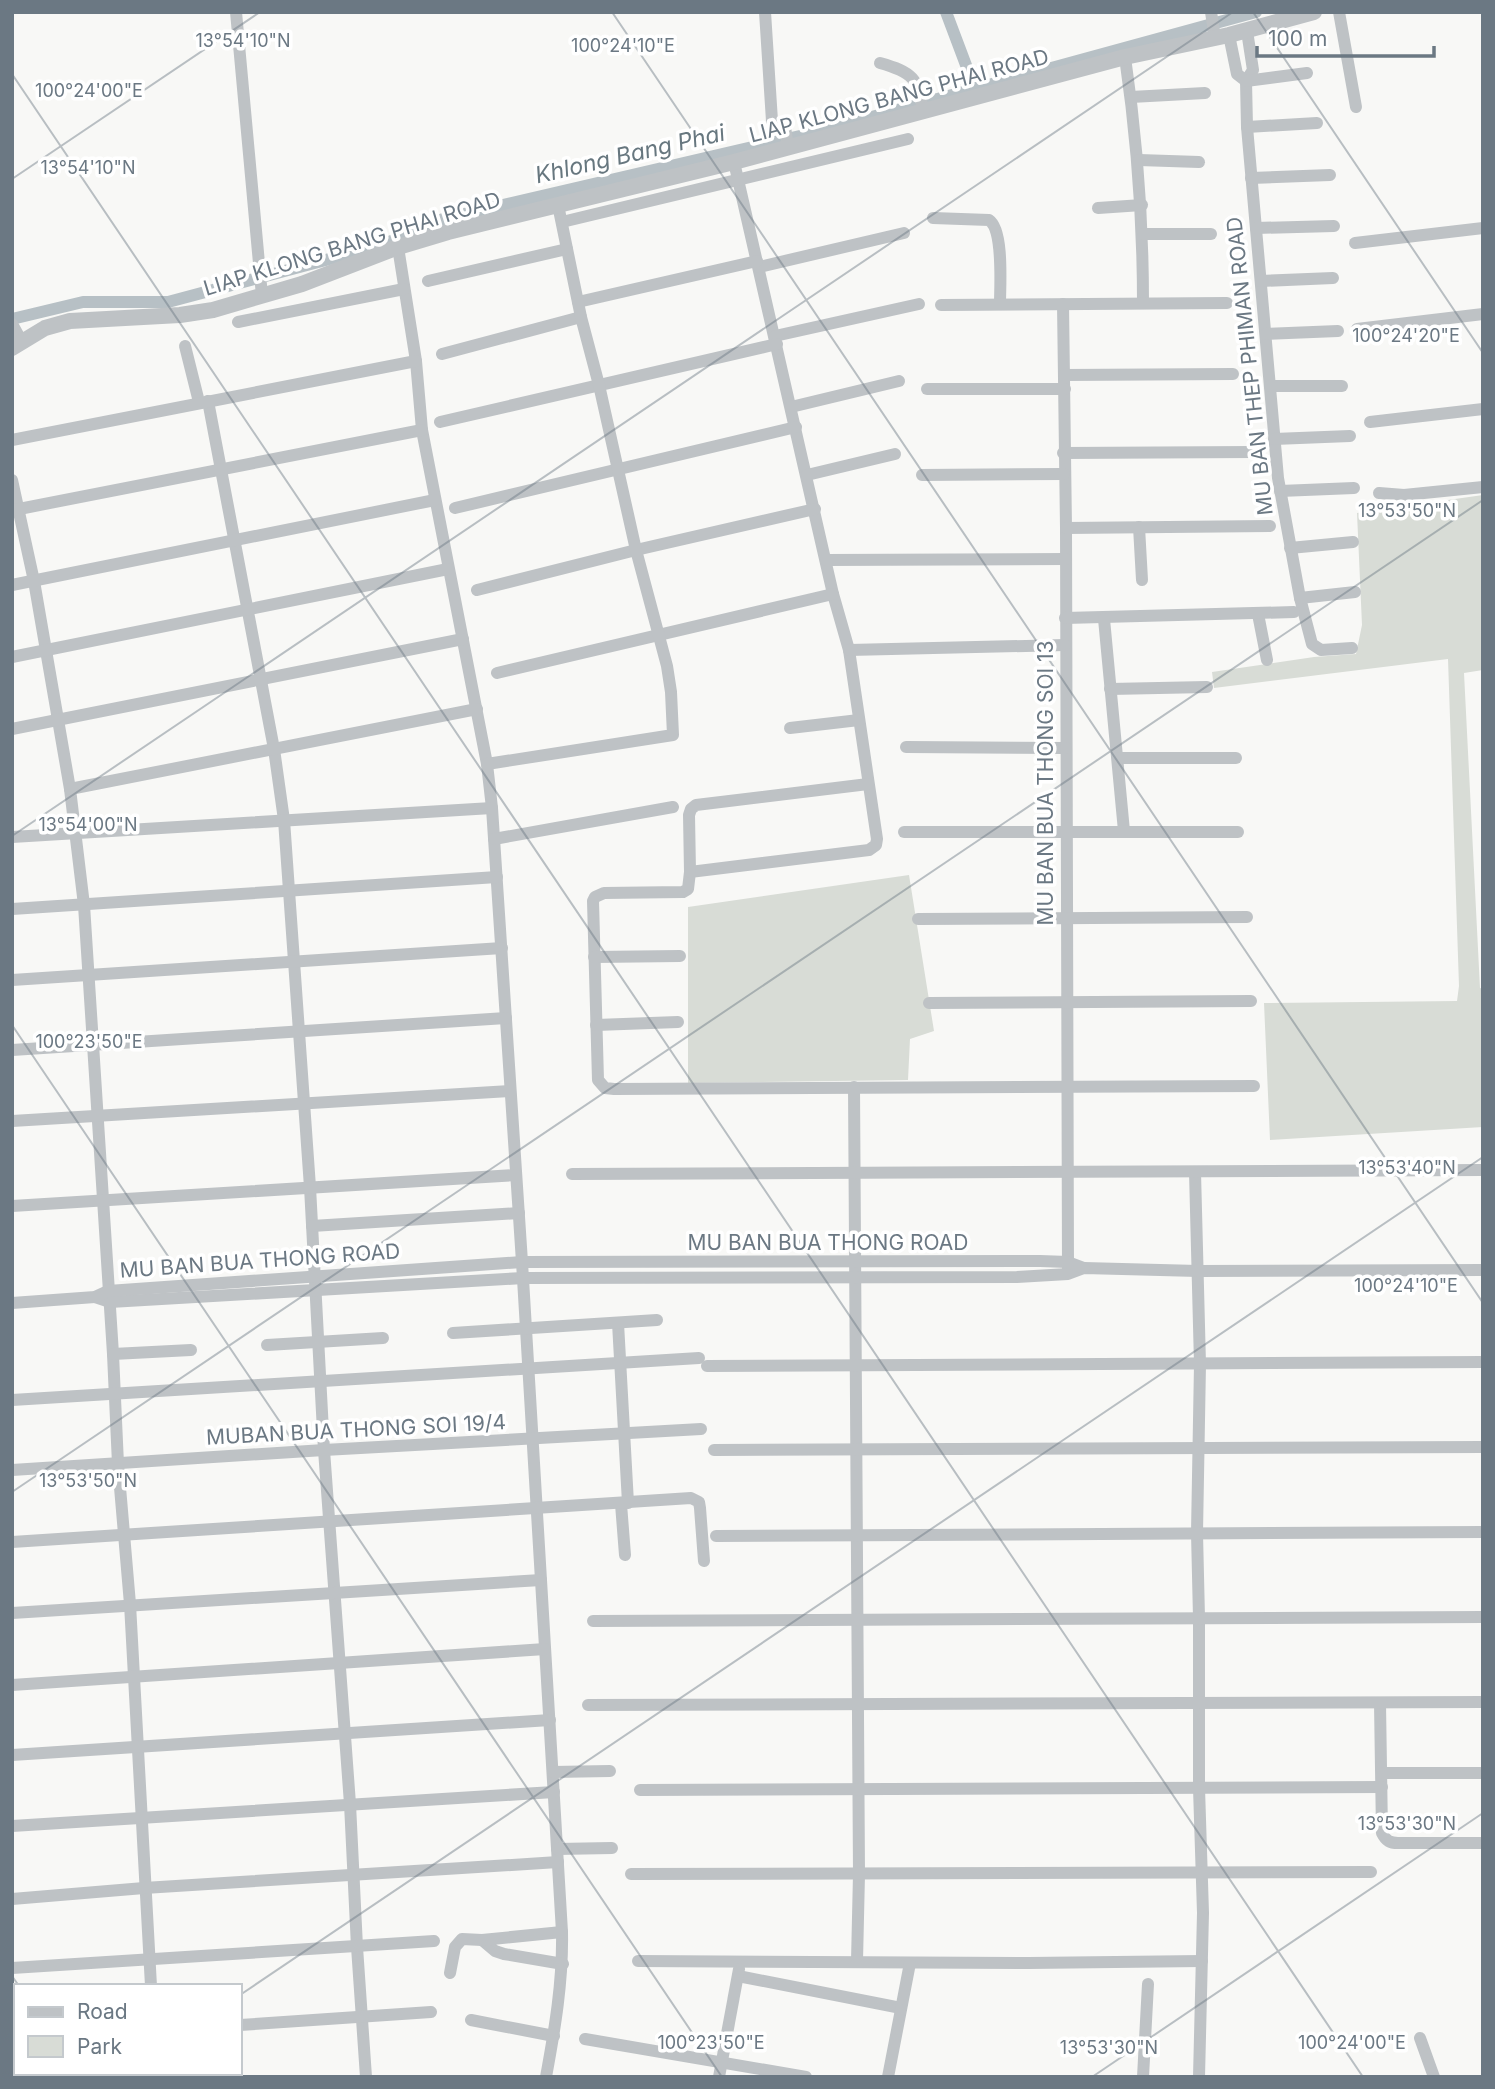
<svg xmlns="http://www.w3.org/2000/svg" width="1495" height="2089" font-family="Inter,sans-serif">
	<style>
		.green { fill: #d8dcd6 }
		.lines { fill: none; stroke-linecap: round; stroke-linejoin: round }
		.canal { stroke: #b7c0c5; stroke-width: 12 }
		.minor { stroke: #bec2c5; stroke-width: 12 }
		.tertiary { stroke: #bec2c5; stroke-width: 16 }
		.ticks { fill: none; stroke: #6b7883; stroke-width: 2; stroke-opacity: 0.45 }
		.labels { text-anchor: middle; stroke-width: 7; stroke-linejoin: round; paint-order: stroke }
		.street-label { font-size: 21px; fill: #6b7883; stroke: #fff }
		.water-label { font-size: 23px; font-style: italic; fill: #67777f; stroke: #fff }
		.ticks-label { font-size: 18px; text-anchor: middle; fill: #6b7883; stroke: #fff; stroke-width: 7; stroke-linejoin: round; paint-order: stroke }
	</style>
	<rect width="100%" height="100%" fill="#f8f8f6"/>
	<g class="green">
		<polygon points="1483,495 1483,670 1464,673 1480,988 1483,989 1483,1127 1270,1140 1264,1003 1457,1001 1459,986 1448,659 1214,688 1212,672 1314,657 1356,654 1362,625 1357,513"/>
		<polygon points="909,875 934,1031 910,1039 908,1080 688,1083 688,907"/>
	</g>
	<g class="lines">
		<g class="canal">
			<polyline points="946,12 975,89"/>
			<polyline points="12,319 83,302 168,302 382,245 443,219 817,132 1256,12"/>
		</g>
		<g class="minor">
			<polyline points="236,12 262,296"/>
			<polyline points="765,12 772,121 776,128 785,127 788,147"/>
			<polyline points="1211,12 1215,38"/>
			<polyline points="1339,12 1356,107"/>
			<polyline points="1247,31 1253,70 1246,81 1247,127 1278,478 1300,598 1312,644 1321,650 1352,648"/>
			<polyline points="1229,35 1237,74 1246,81"/>
			<path d="M1125,57C1137,139 1143,220 1143,303"/>
			<path d="M880,63C912,72 919,78 923,112"/>
			<polyline points="1246,81 1307,73"/>
			<polyline points="1131,97 1205,93"/>
			<polyline points="1247,127 1317,123"/>
			<polyline points="1139,160 1199,162"/>
			<polyline points="734,162 833,594 849,650 877,839 876,845 869,850 690,872 688,889 683,892 604,893 595,897 593,901 598,1080 605,1088 614,1089 1254,1086"/>
			<polyline points="1251,178 1330,175"/>
			<polyline points="1098,208 1142,205"/>
			<path d="M933,218L989,220C1004,230 1000,286 1000,304"/>
			<polyline points="562,222 908,139"/>
			<polyline points="1256,228 1334,226"/>
			<polyline points="1143,234 1211,234"/>
			<polyline points="1355,243 1483,228"/>
			<path d="M398,247L416,361L422,430L487,764L492,808L522,1262L562,1932C563,1981 555,2028 546,2077"/>
			<polyline points="759,267 904,233"/>
			<polyline points="428,281 567,249"/>
			<polyline points="1261,281 1333,278"/>
			<polyline points="578,302 757,261"/>
			<polyline points="1063,304 1066,528 1068,1269"/>
			<polyline points="941,305 1227,303"/>
			<polyline points="238,322 404,289"/>
			<polyline points="12,324 22,342"/>
			<polyline points="1357,329 1483,314"/>
			<polyline points="1266,334 1338,331"/>
			<polyline points="775,336 919,304"/>
			<polyline points="185,346 199,402"/>
			<polyline points="442,354 581,317"/>
			<polyline points="1064,375 1233,374"/>
			<polyline points="1270,386 1342,386"/>
			<polyline points="927,389 1065,389"/>
			<polyline points="208,401 274,749 284,820 310,1187 324,1450 350,1804 357,1947 366,2077"/>
			<polyline points="791,407 899,381"/>
			<polyline points="440,422 777,344"/>
			<polyline points="1370,422 1483,409"/>
			<polyline points="1274,439 1350,436"/>
			<polyline points="12,440 416,361"/>
			<polyline points="1063,453 1253,452"/>
			<polyline points="807,475 895,454"/>
			<polyline points="922,475 1064,474"/>
			<polyline points="12,480 34,581 70,789 84,905 113,1354 118,1464 130,1604 151,1986"/>
			<polyline points="1280,491 1354,488"/>
			<polyline points="1379,493 1404,495 1483,487"/>
			<polyline points="455,508 796,427"/>
			<polyline points="14,510 422,430"/>
			<polyline points="1139,527 1142,580"/>
			<polyline points="1066,528 1270,526"/>
			<polyline points="1290,548 1353,542"/>
			<polyline points="826,560 1066,559"/>
			<polyline points="12,585 435,500"/>
			<polyline points="477,590 636,550 815,509"/>
			<polyline points="1300,598 1355,592"/>
			<polyline points="1258,614 1267,660"/>
			<polyline points="1065,618 1294,612"/>
			<polyline points="1104,619 1124,831"/>
			<polyline points="849,650 1065,645"/>
			<polyline points="12,657 448,569"/>
			<polyline points="497,673 833,594"/>
			<polyline points="1110,689 1207,687"/>
			<polyline points="790,728 859,720"/>
			<polyline points="12,729 463,639"/>
			<polyline points="906,747 1066,748"/>
			<polyline points="1119,758 1236,758"/>
			<polyline points="487,764 673,735 671,692 667,666 636,550 599,385 581,317 558,205"/>
			<polyline points="70,789 477,709"/>
			<polyline points="904,832 1238,832"/>
			<polyline points="12,837 492,808"/>
			<polyline points="494,839 673,807"/>
			<polyline points="690,872 689,815 691,809 696,805 868,784"/>
			<polyline points="12,909 497,877"/>
			<polyline points="918,919 1247,917"/>
			<polyline points="594,957 680,956"/>
			<polyline points="12,980 502,948"/>
			<polyline points="929,1003 1251,1001"/>
			<polyline points="596,1025 678,1022"/>
			<polyline points="12,1050 506,1018"/>
			<polyline points="854,1087 859,1874 857,1961"/>
			<polyline points="12,1121 510,1091"/>
			<polyline points="1195,1172 1200,1364 1197,1533 1199,1618 1199,1788 1203,1913 1199,2077"/>
			<polyline points="572,1174 1483,1170"/>
			<polyline points="12,1206 516,1175"/>
			<polyline points="312,1226 519,1213"/>
			<polyline points="95,1297 110,1302 523,1278 1017,1277 1068,1274 1084,1268 1198,1271 1483,1270"/>
			<polyline points="12,1303 95,1297 108,1291 522,1262 1040,1261 1068,1262 1084,1268"/>
			<polyline points="618,1323 628,1503"/>
			<polyline points="453,1333 657,1320"/>
			<polyline points="267,1345 383,1338"/>
			<polyline points="113,1354 191,1350"/>
			<polyline points="707,1366 1483,1362"/>
			<polyline points="12,1400 699,1358"/>
			<polyline points="714,1450 1483,1447"/>
			<polyline points="12,1470 324,1450 701,1429"/>
			<polyline points="621,1504 625,1555"/>
			<polyline points="716,1536 1483,1532"/>
			<polyline points="12,1542 691,1498 699,1502 700,1508 704,1561"/>
			<polyline points="12,1613 541,1580"/>
			<polyline points="593,1621 1483,1617"/>
			<polyline points="12,1685 545,1649"/>
			<path d="M1380,1703L1382,1833C1386,1841 1390,1843 1398,1843H1483"/>
			<polyline points="588,1705 1483,1702"/>
			<polyline points="12,1755 550,1720"/>
			<polyline points="553,1772 610,1771"/>
			<polyline points="1383,1773 1483,1773"/>
			<polyline points="640,1790 1382,1787"/>
			<polyline points="12,1826 554,1792"/>
			<polyline points="557,1849 612,1848"/>
			<polyline points="631,1874 1371,1872"/>
			<polyline points="12,1899 144,1888 558,1862"/>
			<polyline points="482,1940 495,1951 504,1954 563,1964"/>
			<polyline points="638,1961 1029,1963 1202,1961"/>
			<polyline points="12,1968 434,1941"/>
			<polyline points="450,1973 455,1947 462,1939 482,1940 562,1932"/>
			<polyline points="738,1976 901,2008"/>
			<polyline points="471,2020 554,2036"/>
			<polyline points="240,2025 431,2012"/>
			<polyline points="1420,2038 1434,2077"/>
			<polyline points="585,2039 806,2077"/>
			<polyline points="12,2040 16,2040"/>
			<polyline points="160,2073 160,2077"/>
			<polyline points="719,2077 739,1969"/>
			<polyline points="888,2077 910,1963"/>
			<polyline points="1143,2077 1148,1984"/>
		</g>
		<polyline class="tertiary" points="12,348 45,328 70,321 180,315 213,310 302,284 398,247 448,232 734,162 1125,57 1229,35 1314,12"/>
	</g>
	<path class="ticks" d="M612,12L1483,1303M1253,12L1483,353M12,74L1363,2077M12,179L260,12M12,836L1233,12M12,1025L722,2077M12,1492L1483,500M12,1976L19,1986M240,1995L1483,1157M78,2073L80,2077M119,2077L124,2073M1092,2077L1483,1813"/>
	<g class="labels">
		<g class="street-label">
			<text transform="translate(899 96) rotate(-15)" y="7">LIAP KLONG BANG PHAI ROAD</text>
			<text transform="translate(352 244) rotate(-17)" y="7">LIAP KLONG BANG PHAI ROAD</text>
			<text transform="translate(1250 366) rotate(-96)" y="7">MU BAN THEP PHIMAN ROAD</text>
			<text transform="translate(1046 783) rotate(-90)" y="7">MU BAN BUA THONG SOI 13</text>
			<text x="828" y="1250">MU BAN BUA THONG ROAD</text>
			<text transform="translate(260 1261) rotate(-4)" y="7">MU BAN BUA THONG ROAD</text>
			<text transform="translate(356 1430) rotate(-3)" y="7">MUBAN BUA THONG SOI 19/4</text>
		</g>
		<g class="water-label">
			<text transform="translate(630 154) rotate(-13)" y="8">Khlong Bang Phai</text>
		</g>
	</g>
	<g class="ticks-label">
		<text x="243" y="47">13°54'10"N</text>
		<text x="623" y="52">100°24'10"E</text>
		<text x="89" y="97">100°24'00"E</text>
		<text x="88" y="174">13°54'10"N</text>
		<text x="1406" y="342">100°24'20"E</text>
		<text x="1407" y="517">13°53'50"N</text>
		<text x="88" y="831">13°54'00"N</text>
		<text x="89" y="1048">100°23'50"E</text>
		<text x="1407" y="1174">13°53'40"N</text>
		<text x="1406" y="1292">100°24'10"E</text>
		<text x="88" y="1487">13°53'50"N</text>
		<text x="1407" y="1830">13°53'30"N</text>
		<text x="711" y="2049">100°23'50"E</text>
		<text x="1352" y="2049">100°24'00"E</text>
		<text x="1109" y="2054">13°53'30"N</text>
	</g>
	<rect width="1495" height="2089" fill="none" stroke="#6b7883" stroke-width="28"/>
	<rect x="14" y="1984" width="228" height="91" fill="#ffffff" stroke="#c4c9cd" stroke-width="2"/>
	<rect x="28" y="2007" width="35" height="10" fill="#bec2c5" stroke="#c4c9cd" stroke-width="2"/>
	<text x="77" y="2019" font-size="21" fill="#6b7883">Road</text>
	<rect x="28" y="2036" width="35" height="21" fill="#d8dcd6" stroke="#c4c9cd" stroke-width="2"/>
	<text x="77" y="2054" font-size="21" fill="#6b7883">Park</text>
	<path d="M1257 46v10h177v-10" fill="none" stroke="#6b7883" stroke-width="3.5"/>
	<text x="1268" y="46" font-size="21" fill="#6b7883" stroke="#ffffff" stroke-width="5" paint-order="stroke">100 m</text>
</svg>
